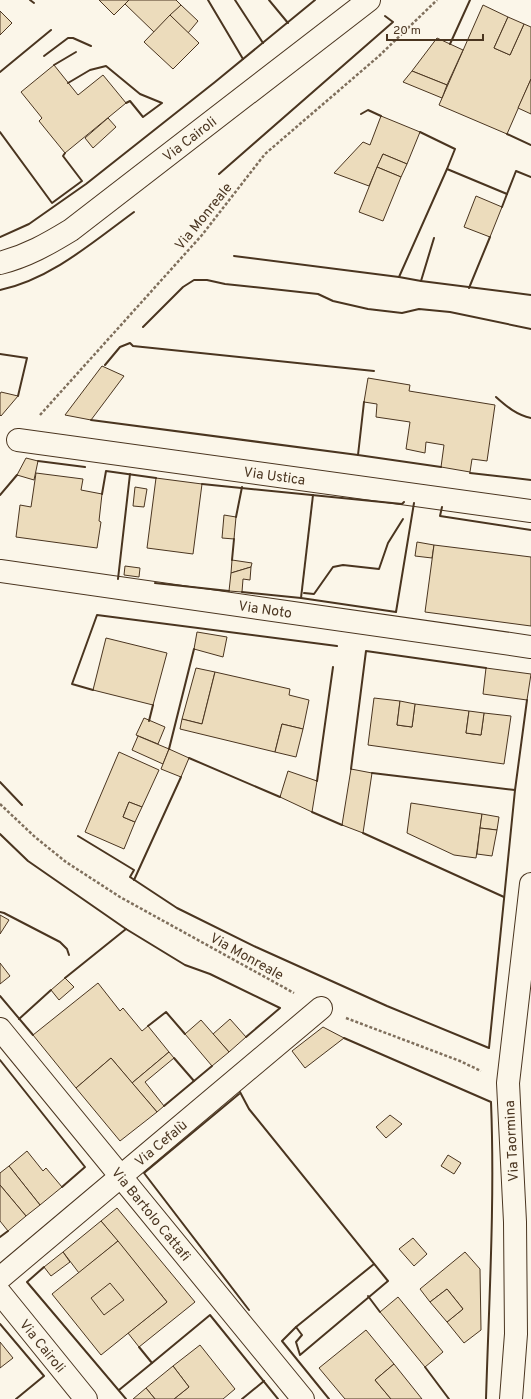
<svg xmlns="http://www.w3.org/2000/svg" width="531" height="1399" font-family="Overpass,sans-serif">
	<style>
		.building { fill: #ecdcbc; stroke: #4a3520 }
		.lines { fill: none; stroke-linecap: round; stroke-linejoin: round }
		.minor-casing { stroke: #4a3520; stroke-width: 24 }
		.path { stroke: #7f6f5c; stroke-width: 2.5; stroke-dasharray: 3 2; stroke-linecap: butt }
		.minor { stroke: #fbf6e9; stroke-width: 22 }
		.wall { stroke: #4a3520; stroke-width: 2 }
		.labels { text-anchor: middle; stroke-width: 3; stroke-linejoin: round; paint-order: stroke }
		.street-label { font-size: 14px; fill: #4a3520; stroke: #fbf6e9 }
	</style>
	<rect width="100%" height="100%" fill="#fbf6e9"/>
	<g class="building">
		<polygon points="99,0 129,0 114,15"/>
		<polygon points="129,0 176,0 181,5 154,32 125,4"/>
		<polygon points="181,5 198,21 188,33 170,15"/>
		<polygon points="483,5 508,17 494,48 510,55 524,24 531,27 531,79 507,134 439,105"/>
		<polygon points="0,11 12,23 0,35"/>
		<polygon points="170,15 199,43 173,69 144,42"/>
		<polygon points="508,17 524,24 510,55 494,48"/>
		<polygon points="437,38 463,50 447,85 412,71"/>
		<polygon points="54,65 78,95 103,75 126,103 65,153 39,121 42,118 21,92"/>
		<polygon points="412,71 447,85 442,98 403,82"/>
		<polygon points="531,79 531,114 518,108"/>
		<polygon points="381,116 420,132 407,164 383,154 369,186 334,173 363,142 370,145"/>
		<polygon points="108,118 116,127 93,148 85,138"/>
		<polygon points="383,154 407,164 401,177 377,167"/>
		<polygon points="377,167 401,177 383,221 359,212"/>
		<polygon points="476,196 502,207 490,237 464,227"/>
		<polygon points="102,366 124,376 91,420 65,415"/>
		<polygon points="368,378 410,385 409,391 495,405 487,461 472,459 470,472 441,467 444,445 426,442 425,453 406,449 410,422 376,417 377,404 364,402"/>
		<polygon points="1,392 18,396 1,416 0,415 0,394"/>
		<polygon points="26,458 38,461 34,480 17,475"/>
		<polygon points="36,473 83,479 81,490 102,494 99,521 101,522 97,548 16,537 20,505 31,507"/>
		<polygon points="156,478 202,484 193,554 147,548"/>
		<polygon points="135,487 147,489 144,507 133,506"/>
		<polygon points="224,515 236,517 234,539 222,538"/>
		<polygon points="417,542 434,545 432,558 415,556"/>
		<polygon points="434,545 531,557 531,626 425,612"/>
		<polygon points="232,560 252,563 251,567 231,573"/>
		<polygon points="125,566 140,568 139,577 124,575"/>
		<polygon points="251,567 250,580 243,579 242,592 229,591 231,573"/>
		<polygon points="197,632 227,637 223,657 194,649"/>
		<polygon points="106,638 167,653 153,705 93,690"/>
		<polygon points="196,668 215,672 202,724 182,719"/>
		<polygon points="486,668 531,674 527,700 483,694"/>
		<polygon points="215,672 290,689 289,695 309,700 303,729 282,724 275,752 180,729 182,719 202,724"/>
		<polygon points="374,698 400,701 397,725 412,727 415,704 469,711 466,733 481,735 484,713 511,716 504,764 368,745"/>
		<polygon points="400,701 415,704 412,727 397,725"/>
		<polygon points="469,711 484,713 481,735 466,733"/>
		<polygon points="144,718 165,727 158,744 136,735"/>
		<polygon points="282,724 303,729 296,757 275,752"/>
		<polygon points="138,736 169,749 163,764 132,750"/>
		<polygon points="169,749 189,758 181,777 161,769"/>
		<polygon points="119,752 159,770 142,807 129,802 123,817 135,822 124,849 85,832"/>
		<polygon points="351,769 372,773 363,833 342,825"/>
		<polygon points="288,771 317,781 312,812 280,797"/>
		<polygon points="129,802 142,807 135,822 123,817"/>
		<polygon points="411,803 482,814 476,858 454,855 407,833"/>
		<polygon points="482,814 499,817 497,830 480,828"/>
		<polygon points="480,828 497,830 492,856 477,854"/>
		<polygon points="0,915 9,920 0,934"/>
		<polygon points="0,963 10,976 0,984"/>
		<polygon points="65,978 74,987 59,1000 51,990"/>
		<polygon points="98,983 120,1011 123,1008 142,1031 148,1026 169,1052 132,1083 111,1058 76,1088 33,1035"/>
		<polygon points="230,1019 246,1037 229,1052 213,1034"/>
		<polygon points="201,1020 229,1052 212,1066 185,1034"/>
		<polygon points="323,1027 344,1038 305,1068 292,1051"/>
		<polygon points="169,1052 174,1058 145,1082 164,1106 157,1112 132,1083"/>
		<polygon points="111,1058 157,1112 120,1141 76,1088"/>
		<polygon points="390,1115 402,1124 386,1138 376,1127"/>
		<polygon points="27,1151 43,1171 46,1168 62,1187 40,1205 9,1166"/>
		<polygon points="448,1155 461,1163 454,1174 441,1166"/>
		<polygon points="9,1166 40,1205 26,1216 0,1185 0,1173"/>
		<polygon points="0,1185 26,1216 8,1231 0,1221"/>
		<polygon points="117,1208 195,1302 139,1347 128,1333 167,1302 101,1221"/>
		<polygon points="101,1221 118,1241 79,1273 63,1252"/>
		<polygon points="413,1238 427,1254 414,1266 399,1249"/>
		<polygon points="118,1241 167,1302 101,1355 52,1294"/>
		<polygon points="63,1252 70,1262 51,1276 44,1267"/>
		<polygon points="465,1252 480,1269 481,1330 464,1343 447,1322 463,1309 447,1289 430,1302 420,1289"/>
		<polygon points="110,1283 124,1300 104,1315 91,1298"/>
		<polygon points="447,1289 463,1309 447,1322 430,1302"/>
		<polygon points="398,1297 443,1352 425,1367 380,1312"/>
		<polygon points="366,1330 394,1364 375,1380 391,1399 345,1399 319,1368"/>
		<polygon points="0,1342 13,1358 0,1368"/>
		<polygon points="200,1345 235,1389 223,1399 174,1399 189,1387 173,1366"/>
		<polygon points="394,1364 422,1399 391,1399 375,1380"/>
		<polygon points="173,1366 189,1387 174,1399 155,1399 146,1388"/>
		<polygon points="146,1388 155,1399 133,1399"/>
	</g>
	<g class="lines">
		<g class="minor-casing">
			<g id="minor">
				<path id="s1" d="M0,263C27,256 48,244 71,230L369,0"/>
				<path id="s2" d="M18,440L531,511"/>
				<path id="s3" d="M0,571L531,647"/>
				<path id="s4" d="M0,1029L303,1399"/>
				<path id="s5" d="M0,1278L321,1008"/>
				<path id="s6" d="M0,1293L86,1399"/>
				<polyline points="511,1399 516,1334 515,1222 508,1083 531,884"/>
			</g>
		</g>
		<g class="path">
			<polyline points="40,415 202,235 265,154 379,56 437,0"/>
			<polyline points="0,804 35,837 66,862 120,897 294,993"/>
			<polyline points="346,1018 460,1061 481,1071"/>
		</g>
		<use href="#minor" class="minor"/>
		<g class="wall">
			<polyline points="30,0 34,3"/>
			<polyline points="208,0 243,59"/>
			<polyline points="235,0 263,43"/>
			<polyline points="269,0 288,23"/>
			<polyline points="450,44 470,0"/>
			<polyline points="44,56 68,38 73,38 91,46"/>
			<polyline points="54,65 76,52"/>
			<polyline points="0,72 51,30"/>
			<polyline points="68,83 90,70 106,66 140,94 162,103 143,117 130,101 126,103"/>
			<polyline points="361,114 368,110 381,116"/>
			<polyline points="0,132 52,203 82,181 63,156 65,153"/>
			<polyline points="420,132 455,149 447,169 507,194 516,171 531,177"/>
			<polyline points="507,134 531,145"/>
			<polyline points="219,174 393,22 385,16"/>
			<polyline points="502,207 507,194"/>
			<polyline points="0,237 29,224 86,184 215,82 315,0"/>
			<polyline points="434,238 421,281 531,295"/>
			<polyline points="234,256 399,277"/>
			<polyline points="421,281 399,277 447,169"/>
			<polyline points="469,288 490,237"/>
			<path d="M0,290C51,279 93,242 134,212"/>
			<polyline points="143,327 183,287 194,280 207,280 225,284 318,294 333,301 368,309 402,313 419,309 450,312 531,329"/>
			<polyline points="0,354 27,358 18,396"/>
			<polyline points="105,365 120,347 130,343 133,346 374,371"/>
			<path d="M496,397C507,407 517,415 531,418"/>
			<polyline points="364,402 358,455 441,467"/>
			<polyline points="91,420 358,455"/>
			<polyline points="38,461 85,467"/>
			<polyline points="470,473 531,480"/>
			<polyline points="202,484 402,504 404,502"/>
			<polyline points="102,494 106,471 156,478"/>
			<polyline points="0,495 17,475"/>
			<polyline points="442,507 440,516 531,530"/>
			<polyline points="236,517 242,487"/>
			<polyline points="232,560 234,539"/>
			<polyline points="118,579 130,474"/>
			<polyline points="155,583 229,591"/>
			<polyline points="242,592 301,598 396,612 414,503"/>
			<polyline points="304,593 314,594 333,567 343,565 379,569 388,543 403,519"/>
			<polyline points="301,598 313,495"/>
			<polyline points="93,690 72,684 97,615 337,646"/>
			<polyline points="149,721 153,705"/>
			<polyline points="169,749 194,649"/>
			<polyline points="189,758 280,797"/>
			<polyline points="351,769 366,651 486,668"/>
			<polyline points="372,773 515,790"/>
			<polyline points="317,781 333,667"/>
			<polyline points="0,782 22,805"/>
			<polyline points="312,812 342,825"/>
			<polyline points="363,833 504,897"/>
			<polyline points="0,834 28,861 126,929"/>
			<polyline points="78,836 134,870 130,877 177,908 256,947 387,1006 489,1048 515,790 527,700"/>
			<polyline points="134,880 181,777"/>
			<polyline points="0,912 4,913 60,942 67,949 69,955"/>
			<polyline points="65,978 126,929 185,965 210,974 280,1008 246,1037"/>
			<polyline points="0,996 33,1035"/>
			<polyline points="19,1019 51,990"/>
			<polyline points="148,1026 166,1012 185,1034"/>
			<path d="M344,1038L491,1102C495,1201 489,1300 486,1399"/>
			<polyline points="174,1058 194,1081"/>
			<polyline points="0,1060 85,1167 62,1187"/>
			<polyline points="240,1092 249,1109 388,1281 300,1355 296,1342 302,1335 296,1327 282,1341 329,1399"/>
			<polyline points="239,1094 144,1173 249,1310"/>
			<polyline points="164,1106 212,1066"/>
			<polyline points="0,1237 8,1231"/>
			<polyline points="44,1267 27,1282 126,1399"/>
			<polyline points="368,1296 380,1312"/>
			<polyline points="0,1324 44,1376 16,1399"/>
			<polyline points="296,1327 374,1264"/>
			<polyline points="152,1363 210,1315 278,1399"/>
			<polyline points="425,1367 449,1399"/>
			<polyline points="119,1390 152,1363 139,1347"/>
			<polyline points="242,1399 264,1381"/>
		</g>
	</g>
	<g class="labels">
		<g class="street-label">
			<text dy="5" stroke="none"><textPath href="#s1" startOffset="228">Via Cairoli</textPath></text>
			<text transform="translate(203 216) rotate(-51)" y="5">Via Monreale</text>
			<text dy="5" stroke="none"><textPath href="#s2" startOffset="259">Via Ustica</textPath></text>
			<text dy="5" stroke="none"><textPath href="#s3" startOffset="268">Via Noto</textPath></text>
			<text transform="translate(247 956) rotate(29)" y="5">Via Monreale</text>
			<text transform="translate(511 1141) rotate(-93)" y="5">Via Taormina</text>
			<text dy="5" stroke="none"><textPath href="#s5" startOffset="210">Via Cefalù</textPath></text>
			<text dy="5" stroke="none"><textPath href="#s4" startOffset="239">Via Bartolo Cattafi</textPath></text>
			<text dy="5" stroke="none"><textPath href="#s6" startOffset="68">Via Cairoli</textPath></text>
		</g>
	</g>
	<path d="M387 34v6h96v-6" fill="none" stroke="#4a3520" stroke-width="2"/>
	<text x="393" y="34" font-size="12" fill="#4a3520" stroke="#fbf6e9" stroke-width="3" paint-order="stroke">20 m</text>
</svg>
